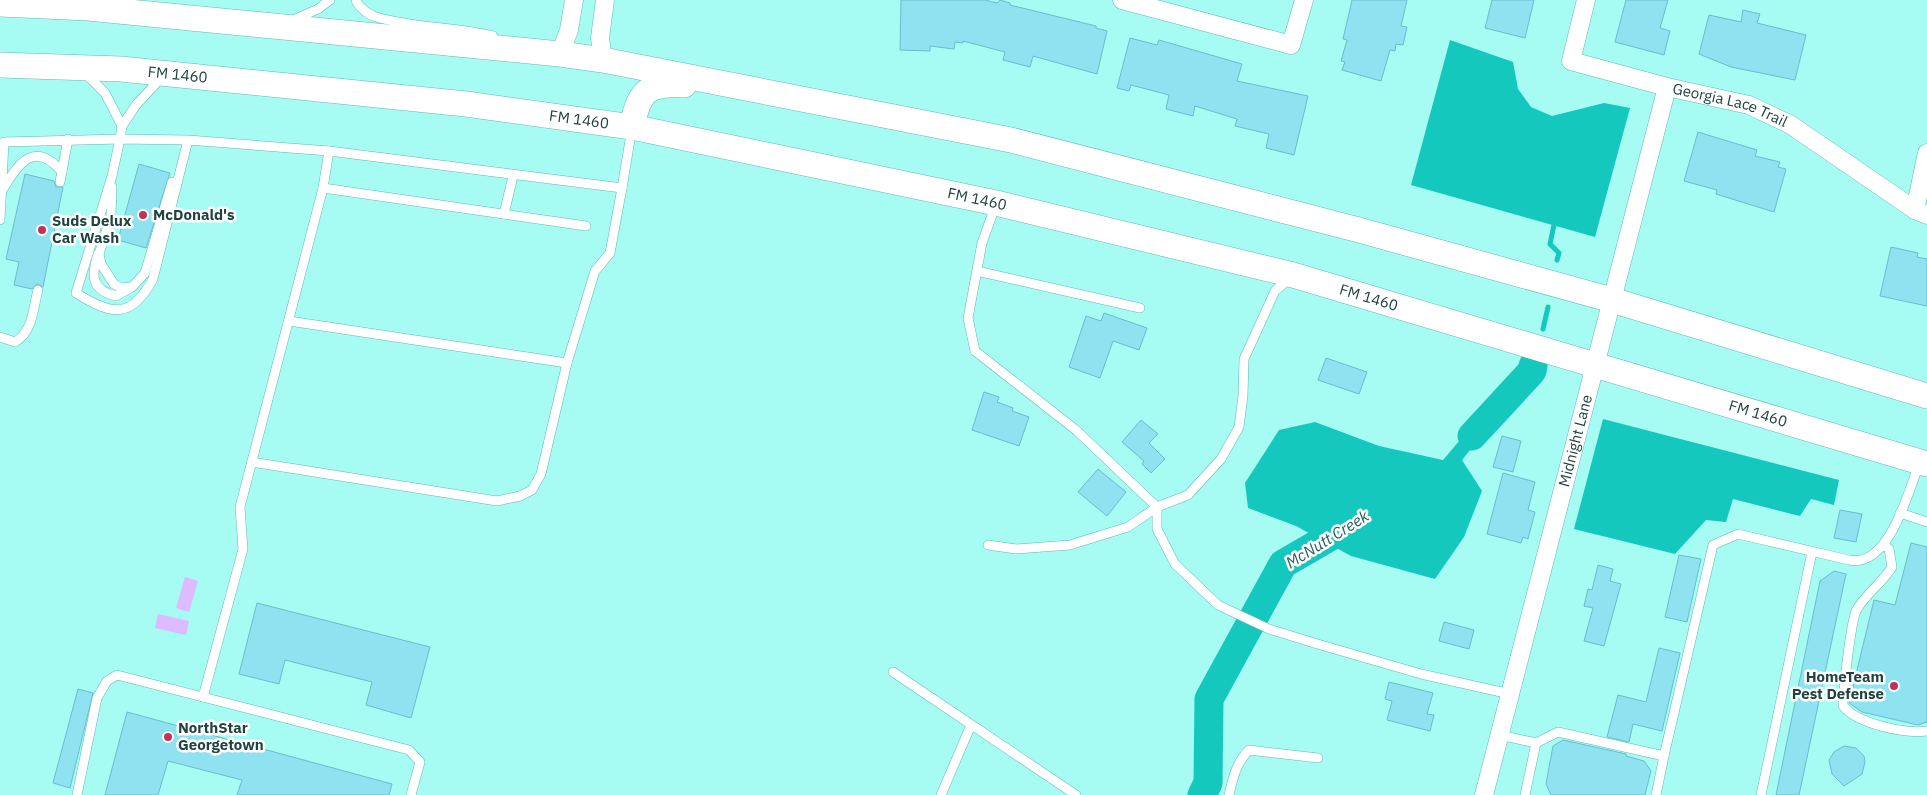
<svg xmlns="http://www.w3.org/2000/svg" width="1927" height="795" font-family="'IBM Plex Sans',sans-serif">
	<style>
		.green { fill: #debafe }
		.water { fill: #14c8be }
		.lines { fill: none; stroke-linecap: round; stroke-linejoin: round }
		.stream { stroke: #14c8be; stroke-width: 5 }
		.river { stroke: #14c8be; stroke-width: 29 }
		.building { fill: #8fe3f0; stroke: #6abdca }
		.service-casing { stroke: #64b8b1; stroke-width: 10 }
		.minor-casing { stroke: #64b8b1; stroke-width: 19 }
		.secondary-casing { stroke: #64b8b1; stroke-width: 26 }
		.service { stroke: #fff; stroke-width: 9 }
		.minor { stroke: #fff; stroke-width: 18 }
		.secondary { stroke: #fff; stroke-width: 25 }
		.poi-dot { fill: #c0315b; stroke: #fff; stroke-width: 2 }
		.labels { text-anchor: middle; stroke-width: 5; stroke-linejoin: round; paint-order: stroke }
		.street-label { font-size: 15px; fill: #204340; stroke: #fff }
		.poi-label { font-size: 15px; font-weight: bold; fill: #204340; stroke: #fff; text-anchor: start }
		.water-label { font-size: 16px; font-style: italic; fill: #24625d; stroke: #fff }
	</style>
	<rect width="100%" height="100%" fill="#a6fbf3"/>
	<g class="green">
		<polygon points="185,577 198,581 189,612 176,608"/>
		<polygon points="158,614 189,621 186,635 155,628"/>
	</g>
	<g class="water">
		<polygon points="1450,40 1513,62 1518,89 1531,107 1552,116 1604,103 1630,108 1595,237 1411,185"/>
		<polygon points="1489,406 1504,408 1462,460 1482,491 1464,537 1435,579 1351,556 1296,526 1248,508 1245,483 1279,430 1315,422 1379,446 1443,460"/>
		<polygon points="1603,419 1839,480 1834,505 1811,499 1800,516 1733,499 1726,522 1706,520 1675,554 1574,529"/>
	</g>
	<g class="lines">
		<g class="stream">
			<polyline points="1555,220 1550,244 1559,253 1557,260"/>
			<polyline points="1543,329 1548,307"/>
		</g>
		<g class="river">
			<polyline points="1472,436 1532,371 1533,366"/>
			<polyline points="1202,795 1208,783 1209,699 1283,564 1357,521"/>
		</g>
	</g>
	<g class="building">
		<polygon points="901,0 985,0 997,3 1000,0 1010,3 1010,5 1096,26 1096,28 1107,31 1097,74 1033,56 1030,67 1003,60 1005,52 963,41 963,43 955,42 954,49 930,46 930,51 900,50"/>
		<polygon points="1352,0 1407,0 1401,26 1407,27 1403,45 1396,44 1395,51 1390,50 1381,81 1342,70 1345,62 1341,61 1347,40 1343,39"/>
		<polygon points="1492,0 1534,0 1525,38 1485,28"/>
		<polygon points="1626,0 1668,0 1660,28 1670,31 1664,55 1615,42"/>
		<polygon points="1743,10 1760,14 1757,23 1806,35 1795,80 1731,67 1699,54 1709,15 1741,22"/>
		<polygon points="1130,38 1157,45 1159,40 1242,64 1237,81 1308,96 1294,155 1266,148 1269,134 1235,126 1237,119 1195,106 1193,116 1166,109 1169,95 1131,85 1129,91 1117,88"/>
		<polygon points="1698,132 1757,150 1755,156 1780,162 1778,167 1786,169 1774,212 1716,194 1717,190 1684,181"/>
		<polygon points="139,164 170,173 146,248 118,240"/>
		<polygon points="25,174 54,181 56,187 63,187 43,287 37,284 32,289 14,285 19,262 6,259"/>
		<polygon points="1891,247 1918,253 1917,257 1927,259 1927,306 1880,296"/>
		<polygon points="1104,313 1147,328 1139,350 1113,341 1100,378 1069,367 1086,316 1101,321"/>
		<polygon points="1326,358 1367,372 1359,394 1318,380"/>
		<polygon points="984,392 999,397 997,402 1013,408 1012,411 1029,417 1019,446 972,430"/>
		<polygon points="1141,420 1158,434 1149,443 1165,459 1151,473 1142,464 1144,461 1122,442"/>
		<polygon points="1502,436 1521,441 1513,472 1493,467"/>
		<polygon points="1098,469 1126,492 1107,516 1078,492"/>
		<polygon points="1503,473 1535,482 1528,510 1535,512 1528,539 1523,537 1521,543 1487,534"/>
		<polygon points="1840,510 1862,514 1856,542 1834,538"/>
		<polygon points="1911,543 1927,547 1927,722 1918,725 1862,712 1849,703 1874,600 1895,605"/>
		<polygon points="1679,555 1701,559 1687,622 1665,617"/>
		<polygon points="1598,565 1613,569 1610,581 1621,584 1604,646 1584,641 1593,608 1584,606 1588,589 1592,590"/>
		<polygon points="1834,571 1846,574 1799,795 1776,795 1820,581"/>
		<polygon points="257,603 430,647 411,718 366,705 372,682 285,660 279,684 239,674"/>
		<polygon points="1444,622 1474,630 1469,649 1439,641"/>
		<polygon points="1659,648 1680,653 1662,731 1633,724 1629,742 1607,737 1618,695 1646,702"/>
		<polygon points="1389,682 1433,693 1427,714 1434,715 1430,731 1387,720 1392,701 1385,699"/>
		<polygon points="78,689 93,693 70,788 53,783"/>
		<polygon points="127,712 392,784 389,795 237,795 242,780 168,761 158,795 105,795"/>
		<polygon points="1563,740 1626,754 1626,756 1644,761 1651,771 1645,795 1551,795 1546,784 1553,746"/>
		<polygon points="1844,746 1856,748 1864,756 1865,762 1862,774 1844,786 1832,774 1829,760 1834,752"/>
	</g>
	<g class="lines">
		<g class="service-casing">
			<g id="service">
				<path d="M356,0C358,7 369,15 376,17C414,28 455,27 493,36"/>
				<polyline points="293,20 318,9 330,0"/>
				<polyline points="85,73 105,93 122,126 136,105 162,77"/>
				<path d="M188,140L153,279C131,320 111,315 76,293L112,176L120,139L188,140L329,151"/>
				<polyline points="60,182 68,139"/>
				<polyline points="112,187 111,216 99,254 101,264 114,284 121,288 132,287 145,273 172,182"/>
				<polyline points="323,188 586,226"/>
				<path d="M3,189C19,162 35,140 62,172"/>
				<polyline points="996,204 982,243 968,318 975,351 1076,430 1157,507 1157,529 1175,564 1218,605 1269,629 1314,643 1421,674 1510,694"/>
				<polyline points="504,214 513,176"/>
				<polyline points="0,220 4,142 120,139 122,126"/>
				<path d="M98,254C91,276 91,290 116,296L130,288"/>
				<polyline points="977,271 1140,308"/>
				<polyline points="289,321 567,363"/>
				<path d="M0,337L15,342C33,332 33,308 38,290"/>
				<polyline points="252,462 497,501 520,496 532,490 541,474 567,363 595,271 610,253 622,188"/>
				<polyline points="1900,513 1927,522"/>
				<polyline points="988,545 1016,549 1070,545 1128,527 1157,507 1188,495 1221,459 1239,427 1243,396 1244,359 1275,291 1291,277"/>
				<path d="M1884,545L1889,549L1892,567C1882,583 1867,593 1857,609C1851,619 1843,692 1843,706C1858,724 1905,734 1927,731"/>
				<polyline points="893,672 1076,795"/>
				<polyline points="203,697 243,549 240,507 323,188 329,151 622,188 632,128"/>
				<path d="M1500,735L1536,743L1558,732L1664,756L1713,545L1738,534L1849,560C1889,568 1908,493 1919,464"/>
				<polyline points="77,795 97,698 107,681 117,675 409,750 420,762 411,795"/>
				<polyline points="941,795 971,725"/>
				<path d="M1229,795C1233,778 1236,763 1249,750L1318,758"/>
				<polyline points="1525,795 1536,743"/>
				<polyline points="1656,795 1664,756"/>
				<polyline points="1761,795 1812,552"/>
			</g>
		</g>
		<g class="minor-casing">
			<g id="minor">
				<polyline points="1122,0 1291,45 1304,0"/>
				<path id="s1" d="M1586,0L1571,61L1667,87L1749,105L1791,125L1915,210L1927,215"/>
				<polyline points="560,54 569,30 574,0"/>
				<polyline points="603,60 600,38 605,0"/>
				<polyline points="1915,210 1927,153"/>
				<path id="s2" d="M1484,795L1667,87"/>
			</g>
		</g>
		<g class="secondary-casing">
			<g id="secondary">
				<polyline points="0,4 88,8 560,54 603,60 1011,140 1359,230 1612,300 1927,396"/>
				<path id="s3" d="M0,65L121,69L466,104L632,127L996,203L1293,275L1927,464"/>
				<path d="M632,127C639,91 647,83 684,85"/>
			</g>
		</g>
		<use href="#service" class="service"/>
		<use href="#minor" class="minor"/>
		<use href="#secondary" class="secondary"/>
	</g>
	<g class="poi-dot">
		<circle cx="143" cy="215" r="5"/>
		<circle cx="42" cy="230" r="5"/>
		<circle cx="1894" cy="686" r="5"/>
		<circle cx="168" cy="737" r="5"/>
	</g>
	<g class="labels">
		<g class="street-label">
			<text dy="5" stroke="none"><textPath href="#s3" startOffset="178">FM 1460</textPath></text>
			<text dy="5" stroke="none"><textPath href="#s1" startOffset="228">Georgia Lace Trail</textPath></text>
			<text dy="5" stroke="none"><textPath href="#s3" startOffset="582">FM 1460</textPath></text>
			<text dy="5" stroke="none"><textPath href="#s3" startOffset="988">FM 1460</textPath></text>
			<text dy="5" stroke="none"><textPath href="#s3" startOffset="1392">FM 1460</textPath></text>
			<text dy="5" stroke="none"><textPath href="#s3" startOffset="1798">FM 1460</textPath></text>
			<text dy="5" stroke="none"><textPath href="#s2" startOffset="366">Midnight Lane</textPath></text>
		</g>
		<g class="poi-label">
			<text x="153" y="220">McDonald's</text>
			<text x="52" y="226">Suds Delux<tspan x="52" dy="17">Car Wash</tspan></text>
			<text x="1884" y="682" text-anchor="end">HomeTeam<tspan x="1884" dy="17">Pest Defense</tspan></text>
			<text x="178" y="733">NorthStar<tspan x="178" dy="17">Georgetown</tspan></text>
		</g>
		<g class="water-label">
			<text transform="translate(1327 539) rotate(-32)" y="6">McNutt Creek</text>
		</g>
	</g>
</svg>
